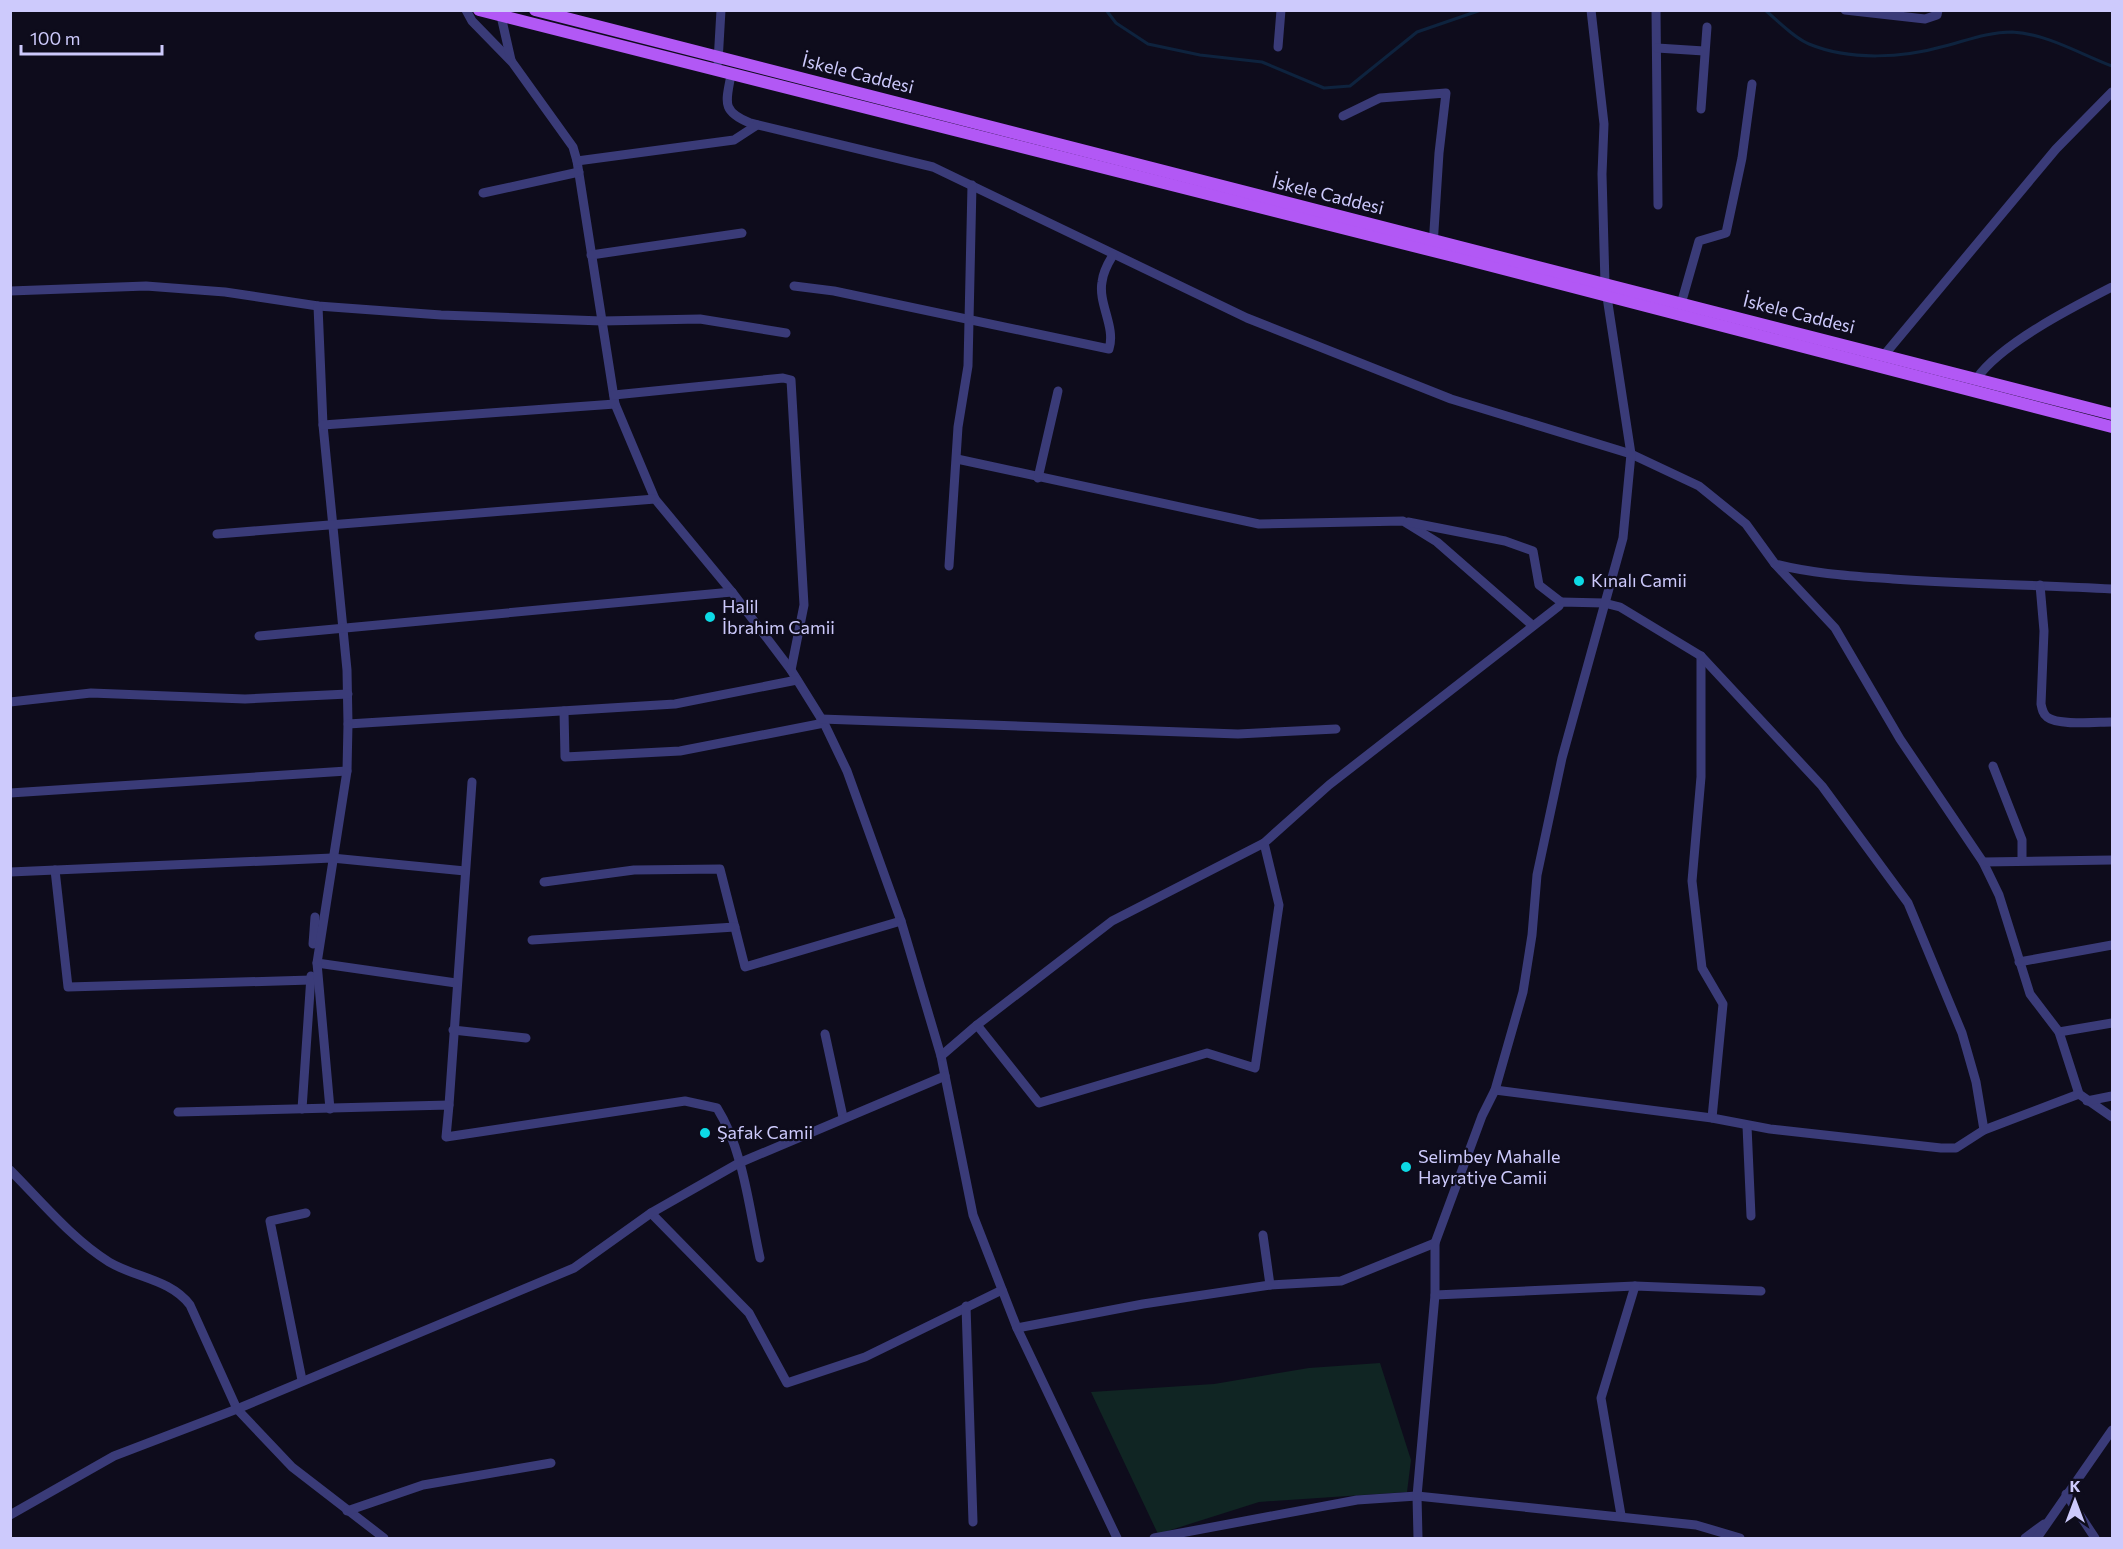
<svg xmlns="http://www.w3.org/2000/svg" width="2123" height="1549" font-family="Commissioner,sans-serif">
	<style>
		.green { fill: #102523 }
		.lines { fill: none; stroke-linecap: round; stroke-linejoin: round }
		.stream { stroke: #0e233e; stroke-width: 3 }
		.minor { stroke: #3a3b78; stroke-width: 9 }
		.major { stroke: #b258f5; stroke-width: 12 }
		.poi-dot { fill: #0ddae5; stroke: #0e0c1c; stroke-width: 2 }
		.labels { text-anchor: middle; stroke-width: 4.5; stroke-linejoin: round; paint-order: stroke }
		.street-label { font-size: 18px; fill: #cdcafc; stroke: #0e0c1c }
		.poi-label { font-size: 18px; fill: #cdcafc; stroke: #0e0c1c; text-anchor: start }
	</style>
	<rect width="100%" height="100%" fill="#0e0c1c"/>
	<polygon class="green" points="1380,1363 1411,1460 1407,1492 1259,1502 1158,1534 1091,1392 1214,1384 1309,1368"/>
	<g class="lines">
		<g class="stream">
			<polyline points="1106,10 1116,23 1148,44 1200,55 1262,62 1324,88 1350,86 1417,32 1481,10"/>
			<path d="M1765,10C1778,21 1794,38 1809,44C1850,61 1903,58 1945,46C1968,40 1988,32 2012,32C2048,34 2080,54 2112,66"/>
		</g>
		<g class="minor">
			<polyline points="466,10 472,21 512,62 573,147 577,161 615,404 655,499 732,592 791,670 824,723 847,771 901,921 941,1056 973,1215 1017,1328 1117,1538"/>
			<polyline points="1656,10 1658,205"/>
			<polyline points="1845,10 1925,19 1937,15 1938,10"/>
			<polyline points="501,16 511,60"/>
			<polyline points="1278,47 1281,10"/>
			<polyline points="1657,48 1704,51"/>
			<polyline points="718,62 721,10"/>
			<path d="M731,75C726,102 721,111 750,123L933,167L1247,318L1451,399L1631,454L1699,486L1746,524L1775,564L1835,628L1900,739L1983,862L1999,895L2030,994L2059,1032L2079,1094"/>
			<polyline points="1701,109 1707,27"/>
			<polyline points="1343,116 1380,98 1446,93 1439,153 1433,246"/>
			<polyline points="577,161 734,140 757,125"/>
			<polyline points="483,193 579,172"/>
			<polyline points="591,255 742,233"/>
			<path d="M794,286L834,291L1109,349C1116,327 1098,304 1102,282C1103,272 1108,263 1113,255"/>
			<polyline points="10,291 146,286 225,292 318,306 441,315 602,321 700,319 786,333"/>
			<polyline points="1681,304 1699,241 1726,233 1742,158 1752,84"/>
			<polyline points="318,306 323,425 347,670 348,724 675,704 797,680"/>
			<polyline points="1885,354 2056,149 2112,92"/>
			<path d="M1977,378C2002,343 2073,307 2112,287"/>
			<polyline points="614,395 783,378 791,380 804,605 791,670"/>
			<polyline points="323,425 615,404"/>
			<polyline points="957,459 1259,524 1403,521 1437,542 1532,625"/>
			<polyline points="1038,478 1058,391"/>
			<polyline points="1408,522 1505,541 1533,551 1539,585 1561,602"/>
			<polyline points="217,534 655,499"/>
			<path d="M1775,564C1814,574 1853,576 1893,579C1966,584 2039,585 2112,589"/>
			<polyline points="949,566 958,427 968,366 972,185"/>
			<path d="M2040,585L2044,631L2041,704C2042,709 2043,714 2047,717C2058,726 2097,722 2112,722"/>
			<polyline points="259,636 732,592"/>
			<polyline points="1701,656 1701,777 1692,881 1702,968 1723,1004 1712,1118"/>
			<polyline points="10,702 91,693 245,699 348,694"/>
			<polyline points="564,711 565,757 680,751 824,723"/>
			<polyline points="821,719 1238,734 1336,729"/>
			<polyline points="1993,766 2022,840 2022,860"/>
			<polyline points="10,793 347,771"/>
			<polyline points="1983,862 2112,860"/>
			<polyline points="55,870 68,987 311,980"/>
			<polyline points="10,872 332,858 465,871"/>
			<polyline points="544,882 634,870 720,869 745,967 901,921"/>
			<polyline points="532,940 735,927"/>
			<polyline points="313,944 315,917"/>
			<polyline points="2019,962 2112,945"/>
			<polyline points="317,963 456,983"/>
			<polyline points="977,1025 1039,1103 1207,1053 1255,1068 1279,905 1264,843"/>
			<polyline points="453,1030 526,1038"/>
			<polyline points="2059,1032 2112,1023"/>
			<polyline points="825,1034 843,1117"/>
			<polyline points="941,1056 977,1025 1112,921 1264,843 1329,785 1559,606 1561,602 1604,603 1620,607 1701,656 1822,786 1908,903 1962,1033 1976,1082 1984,1130"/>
			<polyline points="1495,1090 1712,1118 1770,1129 1941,1148 1956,1148 1984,1130 2079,1094 2112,1117"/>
			<polyline points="2087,1101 2112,1096"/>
			<polyline points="449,1105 472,782"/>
			<polyline points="302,1109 311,976"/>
			<polyline points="330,1109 317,963 347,771 348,724"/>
			<path d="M178,1112L449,1105L446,1137L685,1101L717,1108C744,1151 749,1209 760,1258"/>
			<polyline points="1747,1126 1751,1216"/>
			<path d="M10,1170C41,1201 72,1239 109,1262C136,1278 170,1279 190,1305L237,1409L292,1467L384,1538"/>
			<polyline points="651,1213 749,1313 787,1383 865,1357 1002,1290"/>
			<polyline points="1263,1235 1270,1285"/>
			<polyline points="1435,1295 1635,1286 1761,1291"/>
			<polyline points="966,1306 973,1522"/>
			<polyline points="1017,1328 1143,1304 1270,1285 1341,1281 1435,1243"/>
			<polyline points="302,1380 270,1221 306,1213"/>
			<polyline points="2066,1494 2095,1538"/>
			<polyline points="347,1511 423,1485 551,1463"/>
			<polyline points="10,1515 114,1456 237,1409 574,1268 651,1213 739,1163 945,1076"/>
			<polyline points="1621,1515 1601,1398 1635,1286"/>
			<polyline points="1154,1538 1357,1500 1417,1496 1696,1525 1740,1538"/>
			<polyline points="1418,1538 1417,1496 1435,1295 1435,1243 1482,1116 1495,1090 1523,992 1532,935 1537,875 1562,758 1623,538 1631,454 1605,284 1602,174 1604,124 1591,10"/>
			<polyline points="2025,1538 2044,1524"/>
			<polyline points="2037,1538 2112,1430"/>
		</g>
		<g class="major">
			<polyline points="479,10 1457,257 2112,427"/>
			<polyline points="535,10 2112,414"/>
		</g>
	</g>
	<g class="poi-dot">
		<circle cx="1579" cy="581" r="6"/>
		<circle cx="710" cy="617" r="6"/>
		<circle cx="705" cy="1133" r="6"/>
		<circle cx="1406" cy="1167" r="6"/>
	</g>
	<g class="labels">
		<g class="street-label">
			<text transform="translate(858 74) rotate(14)" y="6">İskele Caddesi</text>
			<text transform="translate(1328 195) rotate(14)" y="6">İskele Caddesi</text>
			<text transform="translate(1799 314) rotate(14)" y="6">İskele Caddesi</text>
		</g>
		<g class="poi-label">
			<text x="1591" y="587">Kınalı Camii</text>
			<text x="722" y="613">Halil<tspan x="722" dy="21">İbrahim Camii</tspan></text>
			<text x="717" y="1139">Şafak Camii</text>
			<text x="1418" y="1163">Selimbey Mahalle<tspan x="1418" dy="21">Hayratiye Camii</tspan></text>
		</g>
	</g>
	<rect width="2123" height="1549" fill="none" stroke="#cdcafc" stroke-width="24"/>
	<g transform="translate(2075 1501)" stroke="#0e0c1c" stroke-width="4.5" paint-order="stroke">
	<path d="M0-4.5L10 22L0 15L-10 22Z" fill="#cdcafc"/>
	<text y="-9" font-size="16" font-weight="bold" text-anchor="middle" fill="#cdcafc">K</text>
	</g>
	<path d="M21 45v9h141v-9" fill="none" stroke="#cdcafc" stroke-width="3"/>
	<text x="30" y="45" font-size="18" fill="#cdcafc" stroke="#0e0c1c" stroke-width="4.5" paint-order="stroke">100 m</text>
</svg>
